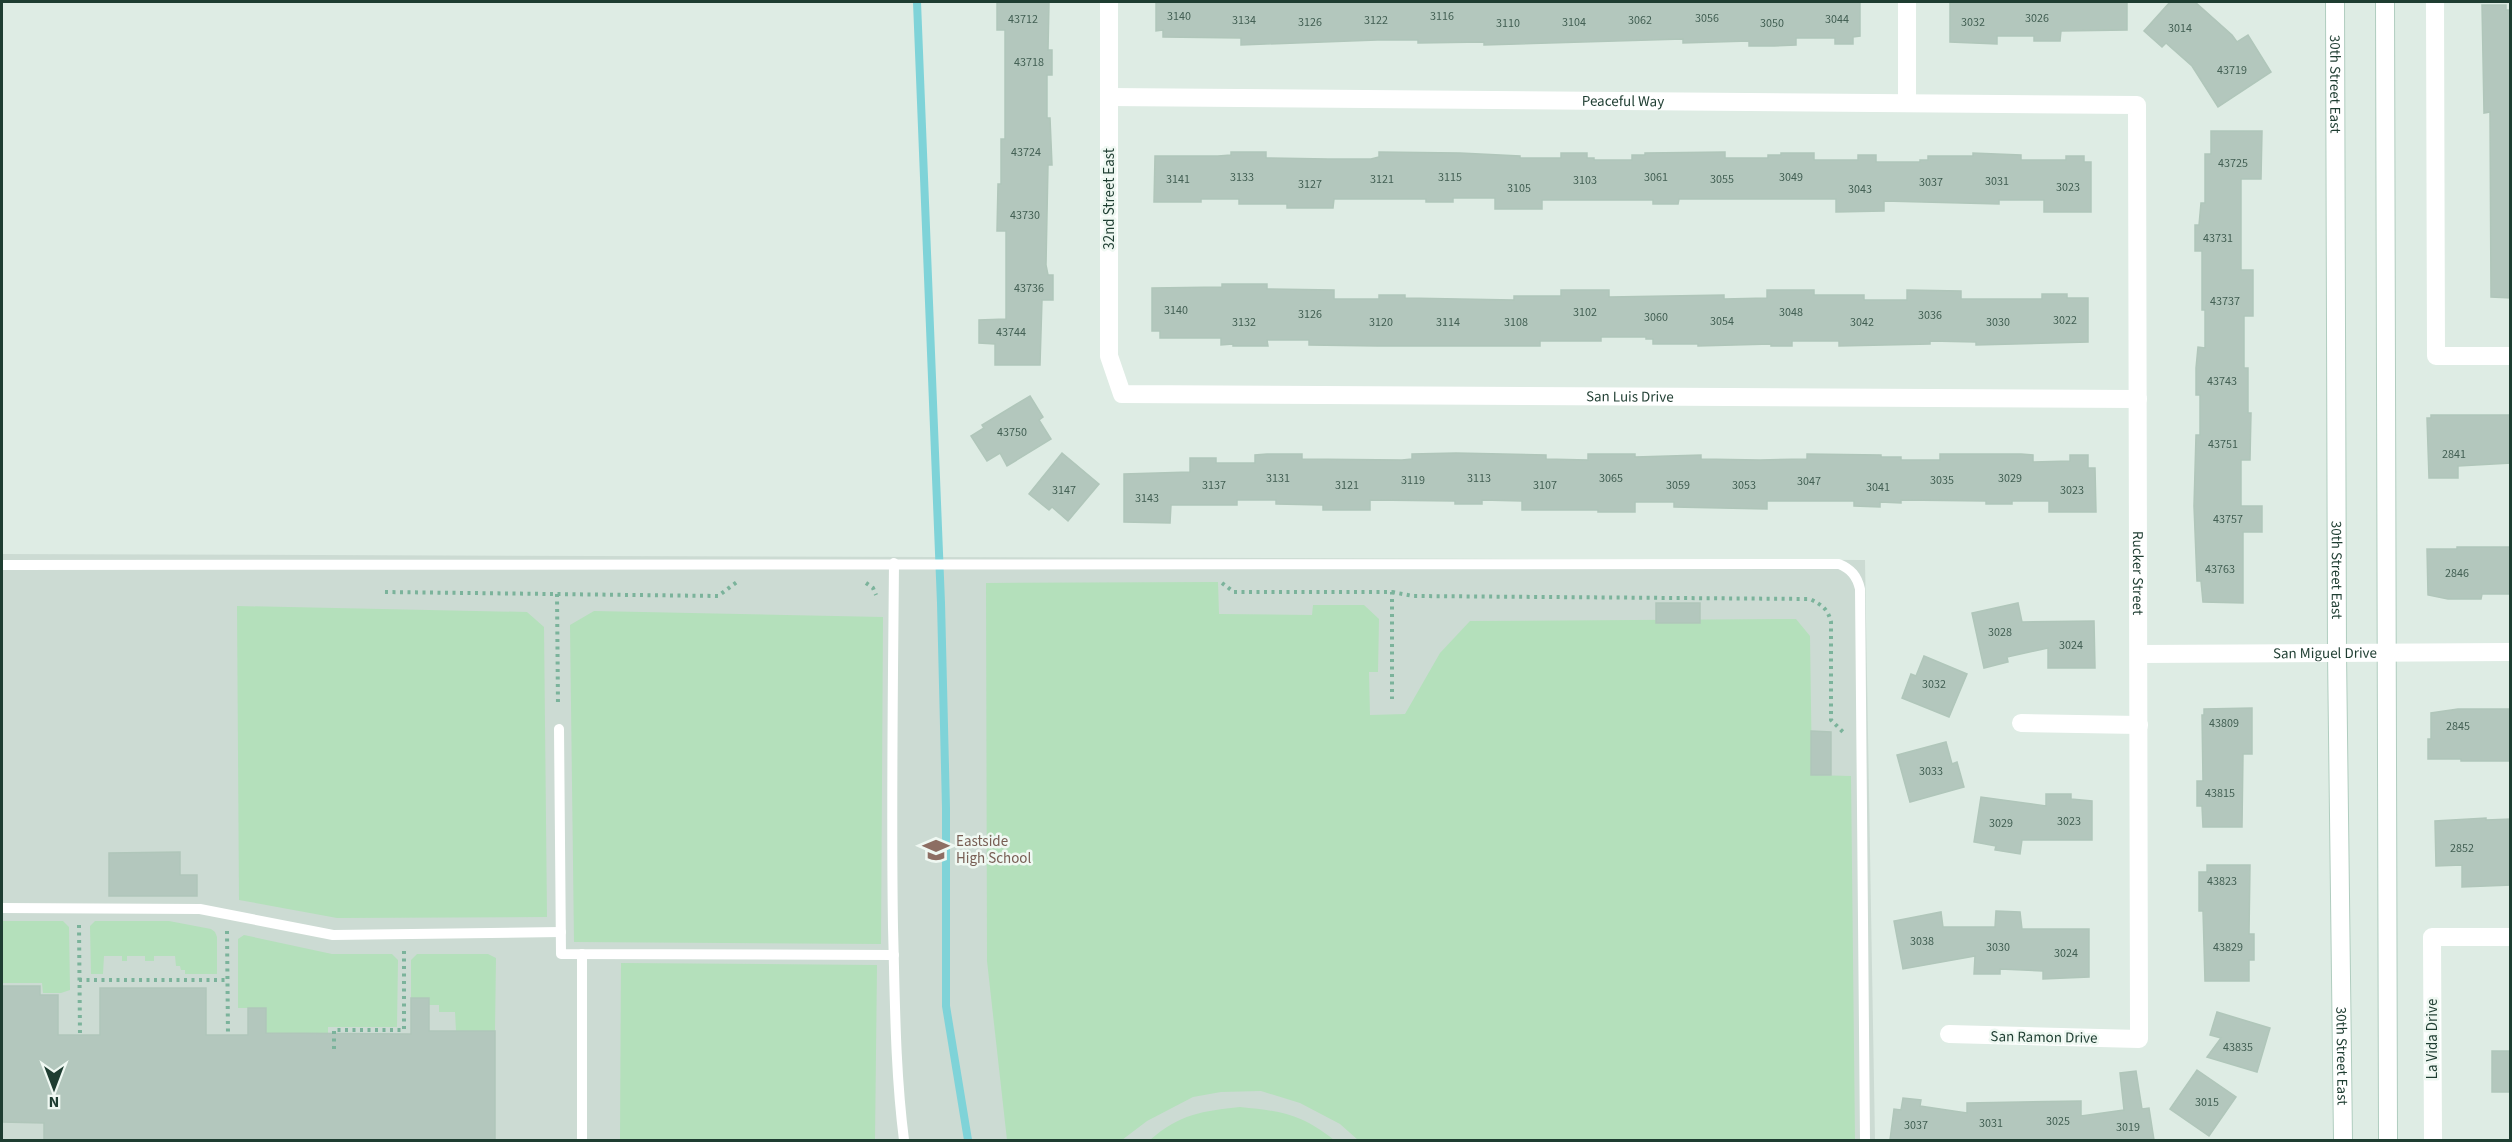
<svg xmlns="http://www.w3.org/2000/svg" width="2512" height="1142" font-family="'Source Sans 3',sans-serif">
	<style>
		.built { fill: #ccdbd3 }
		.green { fill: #b4e0bb }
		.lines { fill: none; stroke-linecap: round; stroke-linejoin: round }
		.stream { stroke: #7fd3d8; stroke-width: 8 }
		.building { fill: #b3c7bd; stroke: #b0c6ba; stroke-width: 1.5 }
		.secondary-casing { stroke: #b0cdbf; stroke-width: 20 }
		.path { stroke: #7bb39b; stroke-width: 4; stroke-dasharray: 3 4.5; stroke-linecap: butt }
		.lane { stroke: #fff; stroke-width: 10 }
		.street { stroke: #fff; stroke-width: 18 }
		.secondary { stroke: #fff; stroke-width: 18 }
		.labels { text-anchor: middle; stroke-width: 5; stroke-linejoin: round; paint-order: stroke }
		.number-label { font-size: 12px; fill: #436054 }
		.street-label { font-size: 15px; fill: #1e3d31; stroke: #eff8f2 }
		.education-label { font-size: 15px; fill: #785e54; stroke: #eff8f2; text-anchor: start }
	</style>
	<rect width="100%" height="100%" fill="#deece4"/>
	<polygon class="built" points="2,554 1865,560 1875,1140 2,1140"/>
	<g class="green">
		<polygon points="1218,582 1219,614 1312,615 1313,605 1364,605 1379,619 1378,672 1369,672 1370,715 1405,714 1440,653 1470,621 1796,619 1810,636 1812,775 1851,776 1855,1140 1358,1140 1340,1124 1300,1103 1261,1091 1221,1092 1193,1097 1147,1121 1122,1140 1007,1140 987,961 986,583"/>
		<polygon points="237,606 527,612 544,627 547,917 337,918 239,900"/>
		<polygon points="594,611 883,617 881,944 574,942 570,625"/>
		<polygon points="2,921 63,921 69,927 70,990 61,993 43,993 42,983 2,983"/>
		<polygon points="95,921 169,921 211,929 215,932 217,937 217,974 185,974 185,970 181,970 180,966 176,966 175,956 154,956 154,961 145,961 145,956 127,956 127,961 122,961 122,956 104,956 103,974 91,974 90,926"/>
		<polygon points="244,935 332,954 392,954 398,960 397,1027 328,1027 328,1033 266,1033 266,1008 238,1008 238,939"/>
		<polygon points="417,954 488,954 496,958 495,1031 456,1031 455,1012 439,1012 439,1005 429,1005 429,998 411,998 411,960"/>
		<polygon points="621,963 877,965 875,1140 620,1140"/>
		<path d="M1240,1107C1281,1111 1301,1114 1334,1140H1150C1179,1114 1203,1111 1240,1107Z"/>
	</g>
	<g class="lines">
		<polyline class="stream" points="917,2 941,603 946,808 946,1006 968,1140"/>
	</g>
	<g class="building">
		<polygon points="997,2 1049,2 1048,50 1052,50 1052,75 1047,75 1047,118 1050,118 1052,165 1048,165 1046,265 1048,275 1053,275 1053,300 1042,300 1040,365 995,365 995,344 979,343 979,320 1006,319 1006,231 997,231 998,184 1001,184 1001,139 1005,139 1005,30 997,30"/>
		<polygon points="1156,2 1860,2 1860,36 1853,37 1853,44 1835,44 1835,38 1796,38 1796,45 1774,46 1749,46 1749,41 1683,43 1683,39 1484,45 1484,42 1418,43 1418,40 1377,40 1241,45 1241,38 1163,37 1163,30 1156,31"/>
		<polygon points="1950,2 2127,2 2127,30 2061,31 2060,41 2034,41 2034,36 1997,36 1997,44 1950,42"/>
		<polygon points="2170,2 2195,2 2232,35 2237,42 2248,35 2271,72 2218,107 2192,66 2166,43 2162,47 2144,31"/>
		<polygon points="2482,5 2506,5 2506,10 2511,10 2511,298 2491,297 2490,112 2484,113"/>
		<polygon points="2211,131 2262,131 2261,179 2241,179 2241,270 2253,270 2253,316 2244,316 2244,368 2248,368 2248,413 2251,413 2250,460 2241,460 2241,506 2262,506 2262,532 2243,532 2243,603 2203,602 2201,581 2197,581 2194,506 2196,435 2200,435 2200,395 2196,395 2196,368 2198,347 2205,348 2205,310 2202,310 2202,251 2195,251 2195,225 2199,225 2201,203 2205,203 2205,154 2211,154"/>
		<polygon points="1231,152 1266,152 1266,158 1328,159 1371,159 1379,157 1379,152 1460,153 1520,156 1520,158 1561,158 1561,153 1587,153 1587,158 1594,158 1594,160 1632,160 1632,155 1645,155 1645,153 1725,152 1725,158 1768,158 1768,155 1781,155 1781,153 1814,153 1814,160 1858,160 1858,155 1876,155 1876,162 1920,162 1920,160 1928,160 1928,156 1973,156 1973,153 2021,155 2021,160 2066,160 2066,156 2084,156 2084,162 2091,162 2091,212 2044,212 2044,200 1999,200 1999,204 1884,201 1884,211 1836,212 1836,199 1679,199 1678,204 1653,204 1653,200 1542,200 1542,209 1495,209 1495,198 1453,198 1453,202 1426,202 1426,199 1334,199 1333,208 1287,208 1287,204 1239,204 1239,199 1201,199 1201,202 1154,202 1155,156 1218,156 1231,155"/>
		<polygon points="1222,284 1267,284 1267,289 1334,290 1334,299 1379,299 1379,295 1405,295 1405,298 1514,300 1514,296 1561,296 1561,290 1609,290 1609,297 1724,295 1724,299 1767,298 1767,290 1814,290 1814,295 1864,295 1864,300 1907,300 1907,290 1961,291 1961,299 2042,299 2042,294 2067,294 2067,298 2088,298 2088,342 1976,345 1976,342 1930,341 1930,344 1839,346 1839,341 1792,341 1792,346 1771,346 1771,344 1698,346 1698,344 1653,344 1653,339 1646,339 1646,337 1601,337 1601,341 1540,341 1540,346 1378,346 1309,345 1309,340 1267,340 1268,346 1233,346 1233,344 1221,345 1221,338 1160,338 1160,331 1152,331 1152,288 1222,287"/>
		<polygon points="1030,396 1043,417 1039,420 1051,439 1007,466 1000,453 987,461 971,436 984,428 982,425"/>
		<polygon points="2431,415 2511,415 2511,463 2458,466 2458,478 2429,478 2427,418 2431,418"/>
		<polygon points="1062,453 1099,484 1068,521 1052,507 1049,510 1029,494"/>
		<polygon points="1456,453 1546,455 1546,459 1588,460 1588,454 1635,454 1635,457 1701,455 1701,459 1760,460 1807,459 1807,454 1881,455 1881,457 1901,457 1901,460 1940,460 1940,454 2021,454 2033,455 2033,462 2070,461 2070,455 2088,455 2088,468 2095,468 2096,512 2049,512 2049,501 2012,501 2012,504 1986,504 1986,501 1901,500 1901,503 1880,502 1880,507 1854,506 1854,501 1767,501 1767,509 1674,507 1674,502 1635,502 1635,512 1598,512 1598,510 1522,510 1522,501 1482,500 1482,504 1455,504 1455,501 1370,500 1370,510 1323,510 1323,505 1276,504 1276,500 1237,500 1237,505 1171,505 1170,523 1124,522 1124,474 1190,472 1190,458 1216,458 1216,463 1255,463 1255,455 1267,454 1302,454 1302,459 1402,460 1412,459 1412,454"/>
		<polygon points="2457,547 2511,547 2511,594 2482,594 2481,599 2448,599 2428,595 2427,549 2457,549"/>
		<rect x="1656" y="603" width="44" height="20"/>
		<polygon points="2018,603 2022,622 2094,621 2095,668 2048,668 2048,648 2007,657 2008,662 1984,668 1972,613"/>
		<polygon points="1924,656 1967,674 1949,717 1902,698 1911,674 1916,676"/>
		<polygon points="2252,708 2252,754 2243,754 2242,827 2203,827 2202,806 2197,806 2197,781 2203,781 2202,715 2204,715 2204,709"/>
		<polygon points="2458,709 2511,709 2511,761 2461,761 2461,759 2428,759 2428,739 2431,739 2431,713"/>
		<polygon points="1811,731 1831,732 1831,775 1811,775"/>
		<polygon points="1946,742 1952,764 1957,762 1964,787 1910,802 1897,755"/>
		<polygon points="2046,794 2071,794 2071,799 2092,801 2092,840 2022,840 2020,854 1995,850 1996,846 1974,842 1981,797 2046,806"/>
		<polygon points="2486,818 2486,820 2511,819 2511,885 2462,887 2462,865 2436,866 2435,821"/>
		<polygon points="180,852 180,875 197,875 197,896 109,896 109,853"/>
		<polygon points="2207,865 2250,865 2249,934 2254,934 2254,960 2249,960 2249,981 2205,981 2203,911 2199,911 2199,872 2207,872"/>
		<polygon points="1996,911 2020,912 2022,929 2089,929 2089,977 2043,979 2043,971 2000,969 2000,974 1974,974 1975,956 1903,969 1894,921 1941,912 1943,927 1995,927"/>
		<polygon points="2,986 40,986 40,995 58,995 58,1035 100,1035 100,988 206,988 206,1035 248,1035 248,1008 266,1008 266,1033 411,1034 411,998 429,998 429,1031 495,1031 495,1140 44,1140 44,1123 2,1122"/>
		<polygon points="2217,1012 2270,1028 2257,1072 2207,1057 2221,1038 2210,1035"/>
		<rect x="2492" y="1051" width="19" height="41"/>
		<polygon points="2197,1070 2236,1097 2209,1136 2170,1109"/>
		<polygon points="2136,1071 2142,1109 2149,1108 2154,1140 1890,1140 1894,1109 1901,1110 1903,1098 1921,1100 1920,1106 1967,1113 1967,1103 2081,1101 2081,1116 2124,1110 2120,1073"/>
	</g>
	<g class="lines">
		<g class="secondary-casing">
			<g id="secondary">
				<path id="s4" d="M2335,2L2337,653L2343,1140"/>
				<polyline points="2385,2 2388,1140"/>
			</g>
		</g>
		<g class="path">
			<polyline points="866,583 873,588 876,595"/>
			<polyline points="1222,583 1234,592 1392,592 1392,699"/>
			<polyline points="385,592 718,596 737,582"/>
			<path d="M1392,592L1413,596L1810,599C1822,605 1828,609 1831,622V720L1843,732V735"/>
			<polyline points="557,594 558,706"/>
			<polyline points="79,925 80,1035"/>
			<polyline points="227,931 228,1035"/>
			<polyline points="79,980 228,980"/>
			<polyline points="334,1049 334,1030 404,1030 404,951"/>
		</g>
		<g class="lane">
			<path d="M894,563C893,685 891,806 893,927C895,999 895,1070 904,1140"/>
			<path d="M2,565L1839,564C1851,569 1857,576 1860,589L1865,1140"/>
			<polyline points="559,729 561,954 894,955"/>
			<polyline points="2,908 200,909 333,935 561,932"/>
			<polyline points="582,1140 582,954"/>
		</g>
		<g class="street">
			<path id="s1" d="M1109,2V356L1122,394L2138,399"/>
			<polyline points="1907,2 1907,102"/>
			<polyline points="2435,2 2436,356 2510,356"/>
			<path id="s2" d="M1109,97L2137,105L2139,1039L1949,1034"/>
			<path id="s3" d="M2139,654L2510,652"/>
			<polyline points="2021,723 2139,725"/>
			<polyline points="2433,1140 2432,937 2510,937"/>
		</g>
		<use href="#secondary" class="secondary"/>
	</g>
	<defs>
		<g id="school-bare" transform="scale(2.07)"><path d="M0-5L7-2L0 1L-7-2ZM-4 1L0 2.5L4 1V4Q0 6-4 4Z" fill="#8d6e63" stroke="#eff8f2" stroke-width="2.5" paint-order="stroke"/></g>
	</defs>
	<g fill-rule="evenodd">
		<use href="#school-bare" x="936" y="850"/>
	</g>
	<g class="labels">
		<g class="number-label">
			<text x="1179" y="20">3140</text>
			<text x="1442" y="20">3116</text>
			<text x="1707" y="22">3056</text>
			<text x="2037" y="22">3026</text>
			<text x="1023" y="23">43712</text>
			<text x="1837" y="23">3044</text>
			<text x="1244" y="24">3134</text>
			<text x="1376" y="24">3122</text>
			<text x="1640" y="24">3062</text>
			<text x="1310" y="26">3126</text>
			<text x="1574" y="26">3104</text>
			<text x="1973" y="26">3032</text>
			<text x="1508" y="27">3110</text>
			<text x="1772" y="27">3050</text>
			<text x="2180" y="32">3014</text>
			<text x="1029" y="66">43718</text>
			<text x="2232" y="74">43719</text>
			<text x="1026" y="156">43724</text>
			<text x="2233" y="167">43725</text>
			<text x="1242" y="181">3133</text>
			<text x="1450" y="181">3115</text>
			<text x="1656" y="181">3061</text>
			<text x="1791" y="181">3049</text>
			<text x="1178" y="183">3141</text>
			<text x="1382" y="183">3121</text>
			<text x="1722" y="183">3055</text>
			<text x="1585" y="184">3103</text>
			<text x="1997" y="185">3031</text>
			<text x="1931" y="186">3037</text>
			<text x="1310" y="188">3127</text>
			<text x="2068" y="191">3023</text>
			<text x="1519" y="192">3105</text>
			<text x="1860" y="193">3043</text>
			<text x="1025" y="219">43730</text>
			<text x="2218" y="242">43731</text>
			<text x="1029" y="292">43736</text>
			<text x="2225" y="305">43737</text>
			<text x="1176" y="314">3140</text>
			<text x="1585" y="316">3102</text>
			<text x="1791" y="316">3048</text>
			<text x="1310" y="318">3126</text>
			<text x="1930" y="319">3036</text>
			<text x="1656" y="321">3060</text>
			<text x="2065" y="324">3022</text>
			<text x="1722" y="325">3054</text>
			<text x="1244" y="326">3132</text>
			<text x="1381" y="326">3120</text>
			<text x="1448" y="326">3114</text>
			<text x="1516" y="326">3108</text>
			<text x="1862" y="326">3042</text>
			<text x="1998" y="326">3030</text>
			<text x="1011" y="336">43744</text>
			<text x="2222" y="385">43743</text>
			<text x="1012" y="436">43750</text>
			<text x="2223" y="448">43751</text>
			<text x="2454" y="458">2841</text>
			<text x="1278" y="482">3131</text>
			<text x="1479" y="482">3113</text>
			<text x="1611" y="482">3065</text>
			<text x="2010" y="482">3029</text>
			<text x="1413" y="484">3119</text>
			<text x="1942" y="484">3035</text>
			<text x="1809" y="485">3047</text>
			<text x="1214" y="489">3137</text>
			<text x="1347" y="489">3121</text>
			<text x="1545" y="489">3107</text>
			<text x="1678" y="489">3059</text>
			<text x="1744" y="489">3053</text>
			<text x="1878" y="491">3041</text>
			<text x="1064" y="494">3147</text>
			<text x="2072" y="494">3023</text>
			<text x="1147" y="502">3143</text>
			<text x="2228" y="523">43757</text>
			<text x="2220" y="573">43763</text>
			<text x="2457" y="577">2846</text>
			<text x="2000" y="636">3028</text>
			<text x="2071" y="649">3024</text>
			<text x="1934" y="688">3032</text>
			<text x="2224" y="727">43809</text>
			<text x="2458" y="730">2845</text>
			<text x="1931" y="775">3033</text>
			<text x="2220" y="797">43815</text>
			<text x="2069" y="825">3023</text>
			<text x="2001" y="827">3029</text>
			<text x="2462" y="852">2852</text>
			<text x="2222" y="885">43823</text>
			<text x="1922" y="945">3038</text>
			<text x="1998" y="951">3030</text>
			<text x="2228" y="951">43829</text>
			<text x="2066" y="957">3024</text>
			<text x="2238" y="1051">43835</text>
			<text x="2207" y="1106">3015</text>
			<text x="2058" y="1125">3025</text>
			<text x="1991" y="1127">3031</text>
			<text x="1916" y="1129">3037</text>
			<text x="2128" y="1131">3019</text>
		</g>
		<g class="street-label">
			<text dy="5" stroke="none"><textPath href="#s4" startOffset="82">30th Street East</textPath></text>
			<text dy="5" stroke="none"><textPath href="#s2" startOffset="514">Peaceful Way</textPath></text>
			<text transform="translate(1109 199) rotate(-90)" y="5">32nd Street East</text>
			<text dy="5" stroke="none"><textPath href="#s1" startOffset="902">San Luis Drive</textPath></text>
			<text dy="5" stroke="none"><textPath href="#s4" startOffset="568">30th Street East</textPath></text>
			<text dy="5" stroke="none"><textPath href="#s2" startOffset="1496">Rucker Street</textPath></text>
			<text dy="5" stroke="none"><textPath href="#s3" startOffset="186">San Miguel Drive</textPath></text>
			<text transform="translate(2044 1037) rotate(1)" y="5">San Ramon Drive</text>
			<text transform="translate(2432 1039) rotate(-90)" y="5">La Vida Drive</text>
			<text dy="5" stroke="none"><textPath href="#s4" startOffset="1054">30th Street East</textPath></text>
		</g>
		<g class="education-label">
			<text x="956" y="846">Eastside<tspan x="956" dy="17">High School</tspan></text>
		</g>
	</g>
	<rect width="2512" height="1142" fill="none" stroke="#1e3d31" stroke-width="6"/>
	<g transform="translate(54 1088) rotate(180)" stroke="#eff8f2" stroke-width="4.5" paint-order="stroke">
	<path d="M0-4.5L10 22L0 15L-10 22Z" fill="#1e3d31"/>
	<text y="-9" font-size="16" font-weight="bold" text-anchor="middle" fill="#1e3d31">N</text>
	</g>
</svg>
